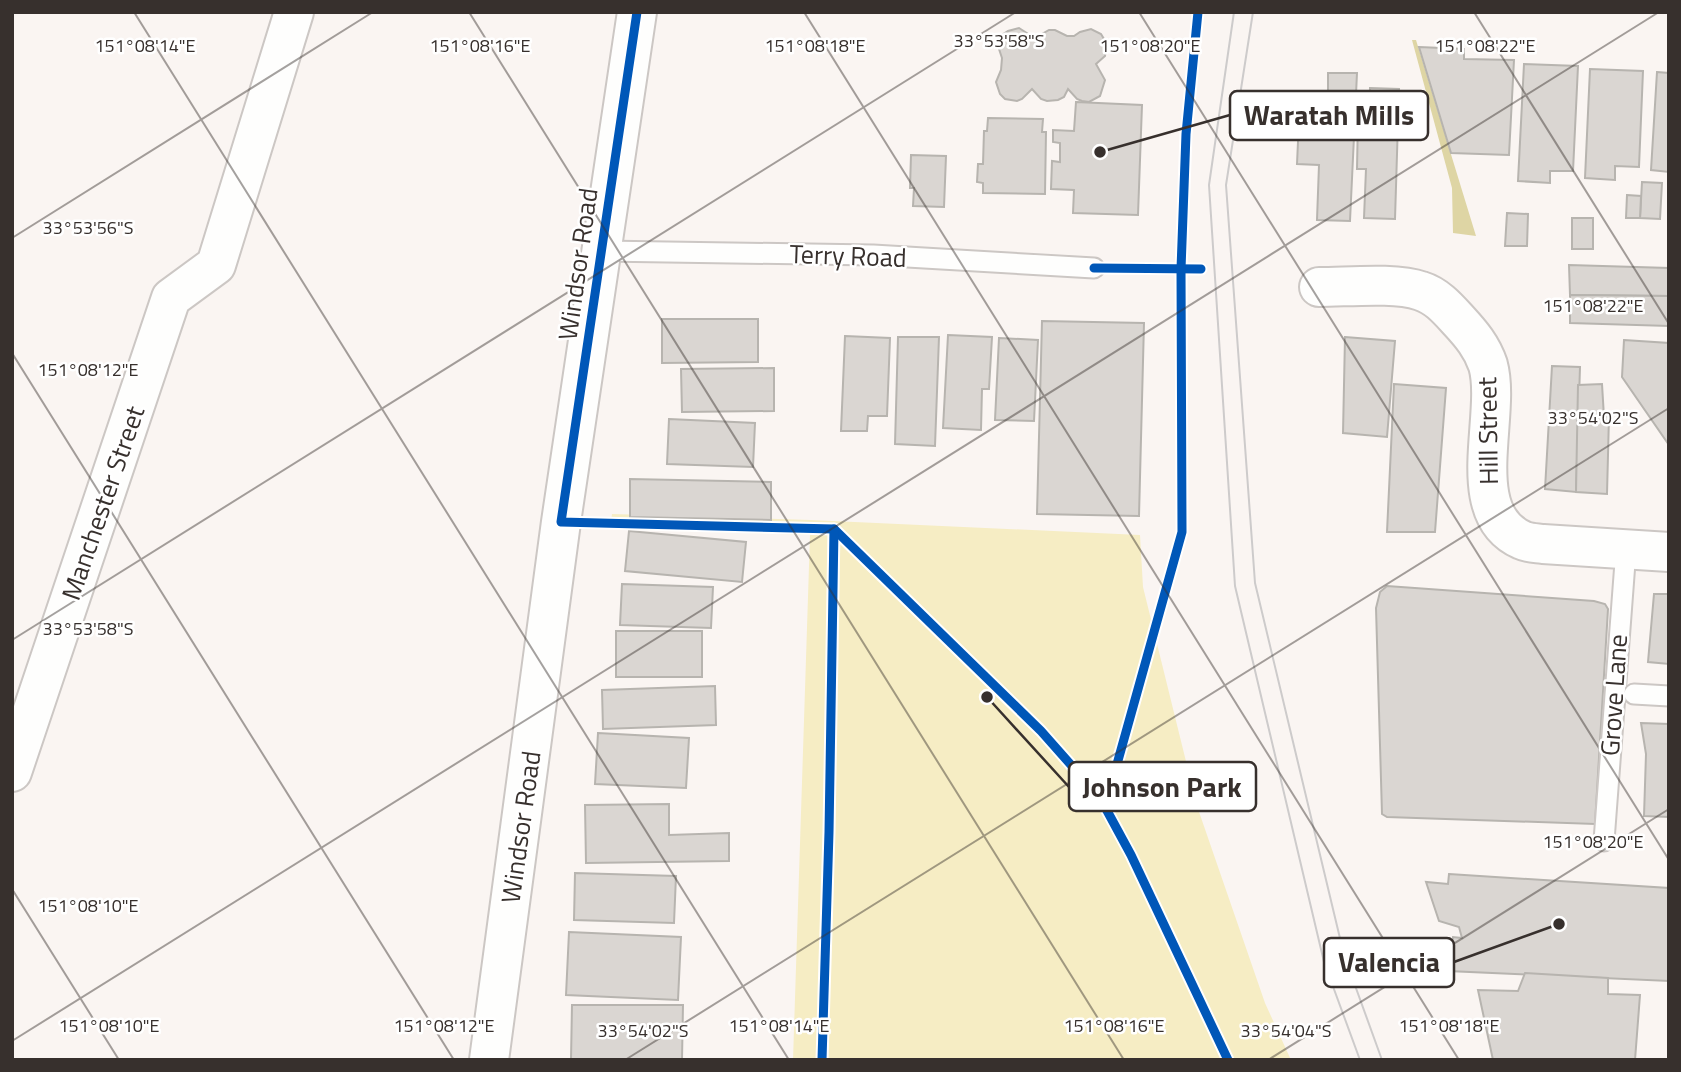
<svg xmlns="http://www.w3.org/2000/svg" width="1681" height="1072" font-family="'Titillium Web',sans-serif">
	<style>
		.green { fill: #f6edc4 }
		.forest { fill: #ded5a4 }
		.building { fill: #dad6d2; stroke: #b7b4af; stroke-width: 2 }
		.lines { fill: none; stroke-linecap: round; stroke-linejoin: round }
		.lane-casing { stroke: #ccc7c4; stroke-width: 23 }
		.street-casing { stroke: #ccc7c4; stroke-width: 42 }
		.lane { stroke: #fefefd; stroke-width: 19 }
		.street { stroke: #fefefd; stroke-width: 38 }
		.tram { stroke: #cdcbcb; stroke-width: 2 }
		.cycleway-casing { stroke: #fff; stroke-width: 13 }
		.cycleway { stroke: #0057b8; stroke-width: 9 }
		.ticks { fill: none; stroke: #37302d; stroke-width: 2; stroke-opacity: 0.45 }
		.labels { text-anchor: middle; stroke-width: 5; stroke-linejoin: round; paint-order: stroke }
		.street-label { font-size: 26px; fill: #37302d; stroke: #fff }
		.ticks-label { font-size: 18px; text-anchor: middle; fill: #37302d; stroke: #fff; stroke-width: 5; stroke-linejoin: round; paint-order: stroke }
		.leader { fill: none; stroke: #37302d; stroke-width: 2.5 }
		.callout-dot { fill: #37302d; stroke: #fff; stroke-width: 2.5 }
		.callout { fill: #fff; stroke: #37302d; stroke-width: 2.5 }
		.callout-label { font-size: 28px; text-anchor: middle; font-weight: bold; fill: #37302d }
	</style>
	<rect width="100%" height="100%" fill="#faf5f2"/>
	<polygon class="green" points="612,514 811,520 1140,535 1143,587 1197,806 1265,1003 1291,1060 793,1060 810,535 610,529"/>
	<polygon class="forest" points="1412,40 1416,40 1476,236 1453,233 1452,188"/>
	<g class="building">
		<polygon points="1019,28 1030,35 1040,35 1049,30 1055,30 1067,36 1074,36 1080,32 1091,29 1101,34 1107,44 1105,56 1096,64 1105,80 1100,96 1089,102 1082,101 1077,99 1068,89 1064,97 1058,100 1047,101 1041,99 1032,89 1022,99 1017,101 1005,99 1000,94 996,82 1001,70 1002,58 998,46 1002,35 1008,31"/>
		<polygon points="1419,47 1464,49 1464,59 1514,60 1509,155 1451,153"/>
		<polygon points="1524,64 1578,66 1573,171 1550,171 1550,183 1518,181"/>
		<polygon points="1590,69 1643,71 1639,167 1615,166 1615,180 1585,178"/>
		<polygon points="1657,72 1669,73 1669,172 1651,170"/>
		<polygon points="1328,73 1357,73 1350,221 1317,220 1319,165 1297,164 1300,97 1328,99"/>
		<polygon points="1370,88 1399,89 1395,219 1364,218 1366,169 1357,169 1358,117 1369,117"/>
		<polygon points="1076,102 1142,105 1138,215 1073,213 1074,190 1051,189 1052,161 1060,162 1060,143 1053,142 1053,130 1074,131"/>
		<polygon points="988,118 1043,119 1042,132 1046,132 1045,194 983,193 983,183 977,182 978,164 983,164 984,131 987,131"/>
		<polygon points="911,155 946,156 944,207 913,206 914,188 910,188"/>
		<polygon points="1642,182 1662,183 1660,219 1640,218"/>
		<polygon points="1627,195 1641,196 1640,218 1626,218"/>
		<polygon points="1507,213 1528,214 1527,246 1505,246"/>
		<rect x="1572" y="218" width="21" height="31"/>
		<polygon points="1569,265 1669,268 1669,296 1570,295"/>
		<polygon points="1570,295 1669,296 1669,326 1570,323"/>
		<polygon points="662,319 758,319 758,362 662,363"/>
		<polygon points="1042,321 1144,323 1139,516 1037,514"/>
		<polygon points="948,335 992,337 989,389 982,389 981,430 943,428"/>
		<polygon points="845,336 890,338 887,416 868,416 867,431 841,431"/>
		<polygon points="898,337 939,337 935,446 895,444"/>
		<polygon points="1345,337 1395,341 1387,437 1343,433"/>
		<polygon points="999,338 1038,340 1034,421 995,420"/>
		<polygon points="1624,340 1669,343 1669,445 1622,377"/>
		<polygon points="1552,366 1580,367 1576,492 1545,489"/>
		<polygon points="774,368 774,411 682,412 681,369"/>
		<polygon points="1394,384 1446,388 1435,532 1387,532"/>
		<polygon points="1602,384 1604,417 1609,416 1607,494 1576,492 1578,385"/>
		<polygon points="669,419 755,423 753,467 667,464"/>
		<polygon points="630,479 771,482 771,520 630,517"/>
		<polygon points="629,531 746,542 742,582 625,571"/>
		<polygon points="622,584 713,587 711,628 620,625"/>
		<polygon points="1387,586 1594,601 1605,604 1608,609 1595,824 1387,817 1382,814 1376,608 1380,592"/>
		<polygon points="1654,594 1669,594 1669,664 1648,662"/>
		<rect x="616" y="631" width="86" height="46"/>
		<polygon points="715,686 716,725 603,729 602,690"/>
		<polygon points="1641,723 1669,724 1669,817 1644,816 1646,754"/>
		<polygon points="598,733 689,738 686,788 595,784"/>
		<polygon points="669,804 669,835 729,833 729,861 586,863 585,805"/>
		<polygon points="575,873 676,876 674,923 574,920"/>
		<polygon points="1449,874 1669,888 1669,981 1448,971 1453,937 1462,938 1459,927 1439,921 1426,882 1448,884"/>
		<polygon points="569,932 681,937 678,1000 566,995"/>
		<polygon points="1525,973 1608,978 1608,994 1640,995 1635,1060 1493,1060 1478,990 1518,991"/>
		<polygon points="572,1005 683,1005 682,1060 571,1060"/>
	</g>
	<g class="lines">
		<g class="lane-casing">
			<g id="lane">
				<polyline points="602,251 873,255 1094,268"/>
				<polyline points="1634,694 1669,696"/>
				<polyline points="1604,841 1626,549"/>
			</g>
		</g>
		<g class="street-casing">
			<g id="street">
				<path d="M1319,287C1348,287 1395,282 1421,291C1437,296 1448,309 1459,321C1471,334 1482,347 1488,365C1502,415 1461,513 1522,540C1528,543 1536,543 1543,544L1669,552"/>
				<polyline points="12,772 171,298 216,265 294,12"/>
				<polyline points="489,1060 561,522 637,12"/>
			</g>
		</g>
		<use href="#lane" class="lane"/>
		<use href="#street" class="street"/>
		<g class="tram">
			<polyline points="1234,12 1209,185 1235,586 1324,962 1360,1060"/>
			<polyline points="1253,12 1226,185 1255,583 1344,955 1382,1060"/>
		</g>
		<g class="cycleway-casing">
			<g id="cycleway">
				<polyline points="637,12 561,522 834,529 1041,731 1087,783 1105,807 1131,855 1228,1060"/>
				<polyline points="1094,268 1201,269"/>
				<polyline points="1105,807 1182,532 1181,269 1186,134 1198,12"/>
				<polyline points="822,1060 829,832 834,529"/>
			</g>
		</g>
		<use href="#cycleway" class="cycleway"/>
	</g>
	<path class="ticks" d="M134,12L789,1060M469,12L1124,1060M804,12L1459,1060M1139,12L1669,860M1474,12L1669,324M12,238L373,12M12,353L454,1060M12,640L1016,12M12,889L119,1060M12,1041L1659,12M625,1060L1669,408M1268,1060L1669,809"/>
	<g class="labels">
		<g class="street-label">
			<text transform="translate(848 256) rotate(2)" y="9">Terry Road</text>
			<text transform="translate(578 264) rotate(-82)" y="9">Windsor Road</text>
			<text transform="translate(1488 431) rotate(-91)" y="9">Hill Street</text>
			<text transform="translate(103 503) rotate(-71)" y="9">Manchester Street</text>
			<text transform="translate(1614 695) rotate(-86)" y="9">Grove Lane</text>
			<text transform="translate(521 827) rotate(-82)" y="9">Windsor Road</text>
		</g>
	</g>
	<g class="ticks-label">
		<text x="999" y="47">33°53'58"S</text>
		<text x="145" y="52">151°08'14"E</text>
		<text x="1150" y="52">151°08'20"E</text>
		<text x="480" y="52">151°08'16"E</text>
		<text x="815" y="52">151°08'18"E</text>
		<text x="1485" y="52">151°08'22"E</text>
		<text x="88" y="234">33°53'56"S</text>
		<text x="1593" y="312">151°08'22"E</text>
		<text x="88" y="376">151°08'12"E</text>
		<text x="1593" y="424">33°54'02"S</text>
		<text x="88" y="635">33°53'58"S</text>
		<text x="1593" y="848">151°08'20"E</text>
		<text x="88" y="912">151°08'10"E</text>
		<text x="109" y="1032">151°08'10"E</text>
		<text x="444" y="1032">151°08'12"E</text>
		<text x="779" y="1032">151°08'14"E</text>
		<text x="1114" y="1032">151°08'16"E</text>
		<text x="1449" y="1032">151°08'18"E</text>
		<text x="643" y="1037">33°54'02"S</text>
		<text x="1286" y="1037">33°54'04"S</text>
	</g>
	<path class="leader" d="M1100 152L1230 115M987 697L1069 787M1559 924L1454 962"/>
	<g class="callout-dot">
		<circle cx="1100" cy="152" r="7"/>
		<circle cx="987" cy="697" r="7"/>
		<circle cx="1559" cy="924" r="7"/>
	</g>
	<g class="callout">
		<rect x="1230" y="91" width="198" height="49" rx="7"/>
		<rect x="1069" y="762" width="187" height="49" rx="7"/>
		<rect x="1324" y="938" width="130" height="49" rx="7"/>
	</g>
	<g class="callout-label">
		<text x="1329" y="125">Waratah Mills</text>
		<text x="1162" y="797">Johnson Park</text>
		<text x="1389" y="972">Valencia</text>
	</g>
	<rect width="1681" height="1072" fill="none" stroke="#37302d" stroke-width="28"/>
</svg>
